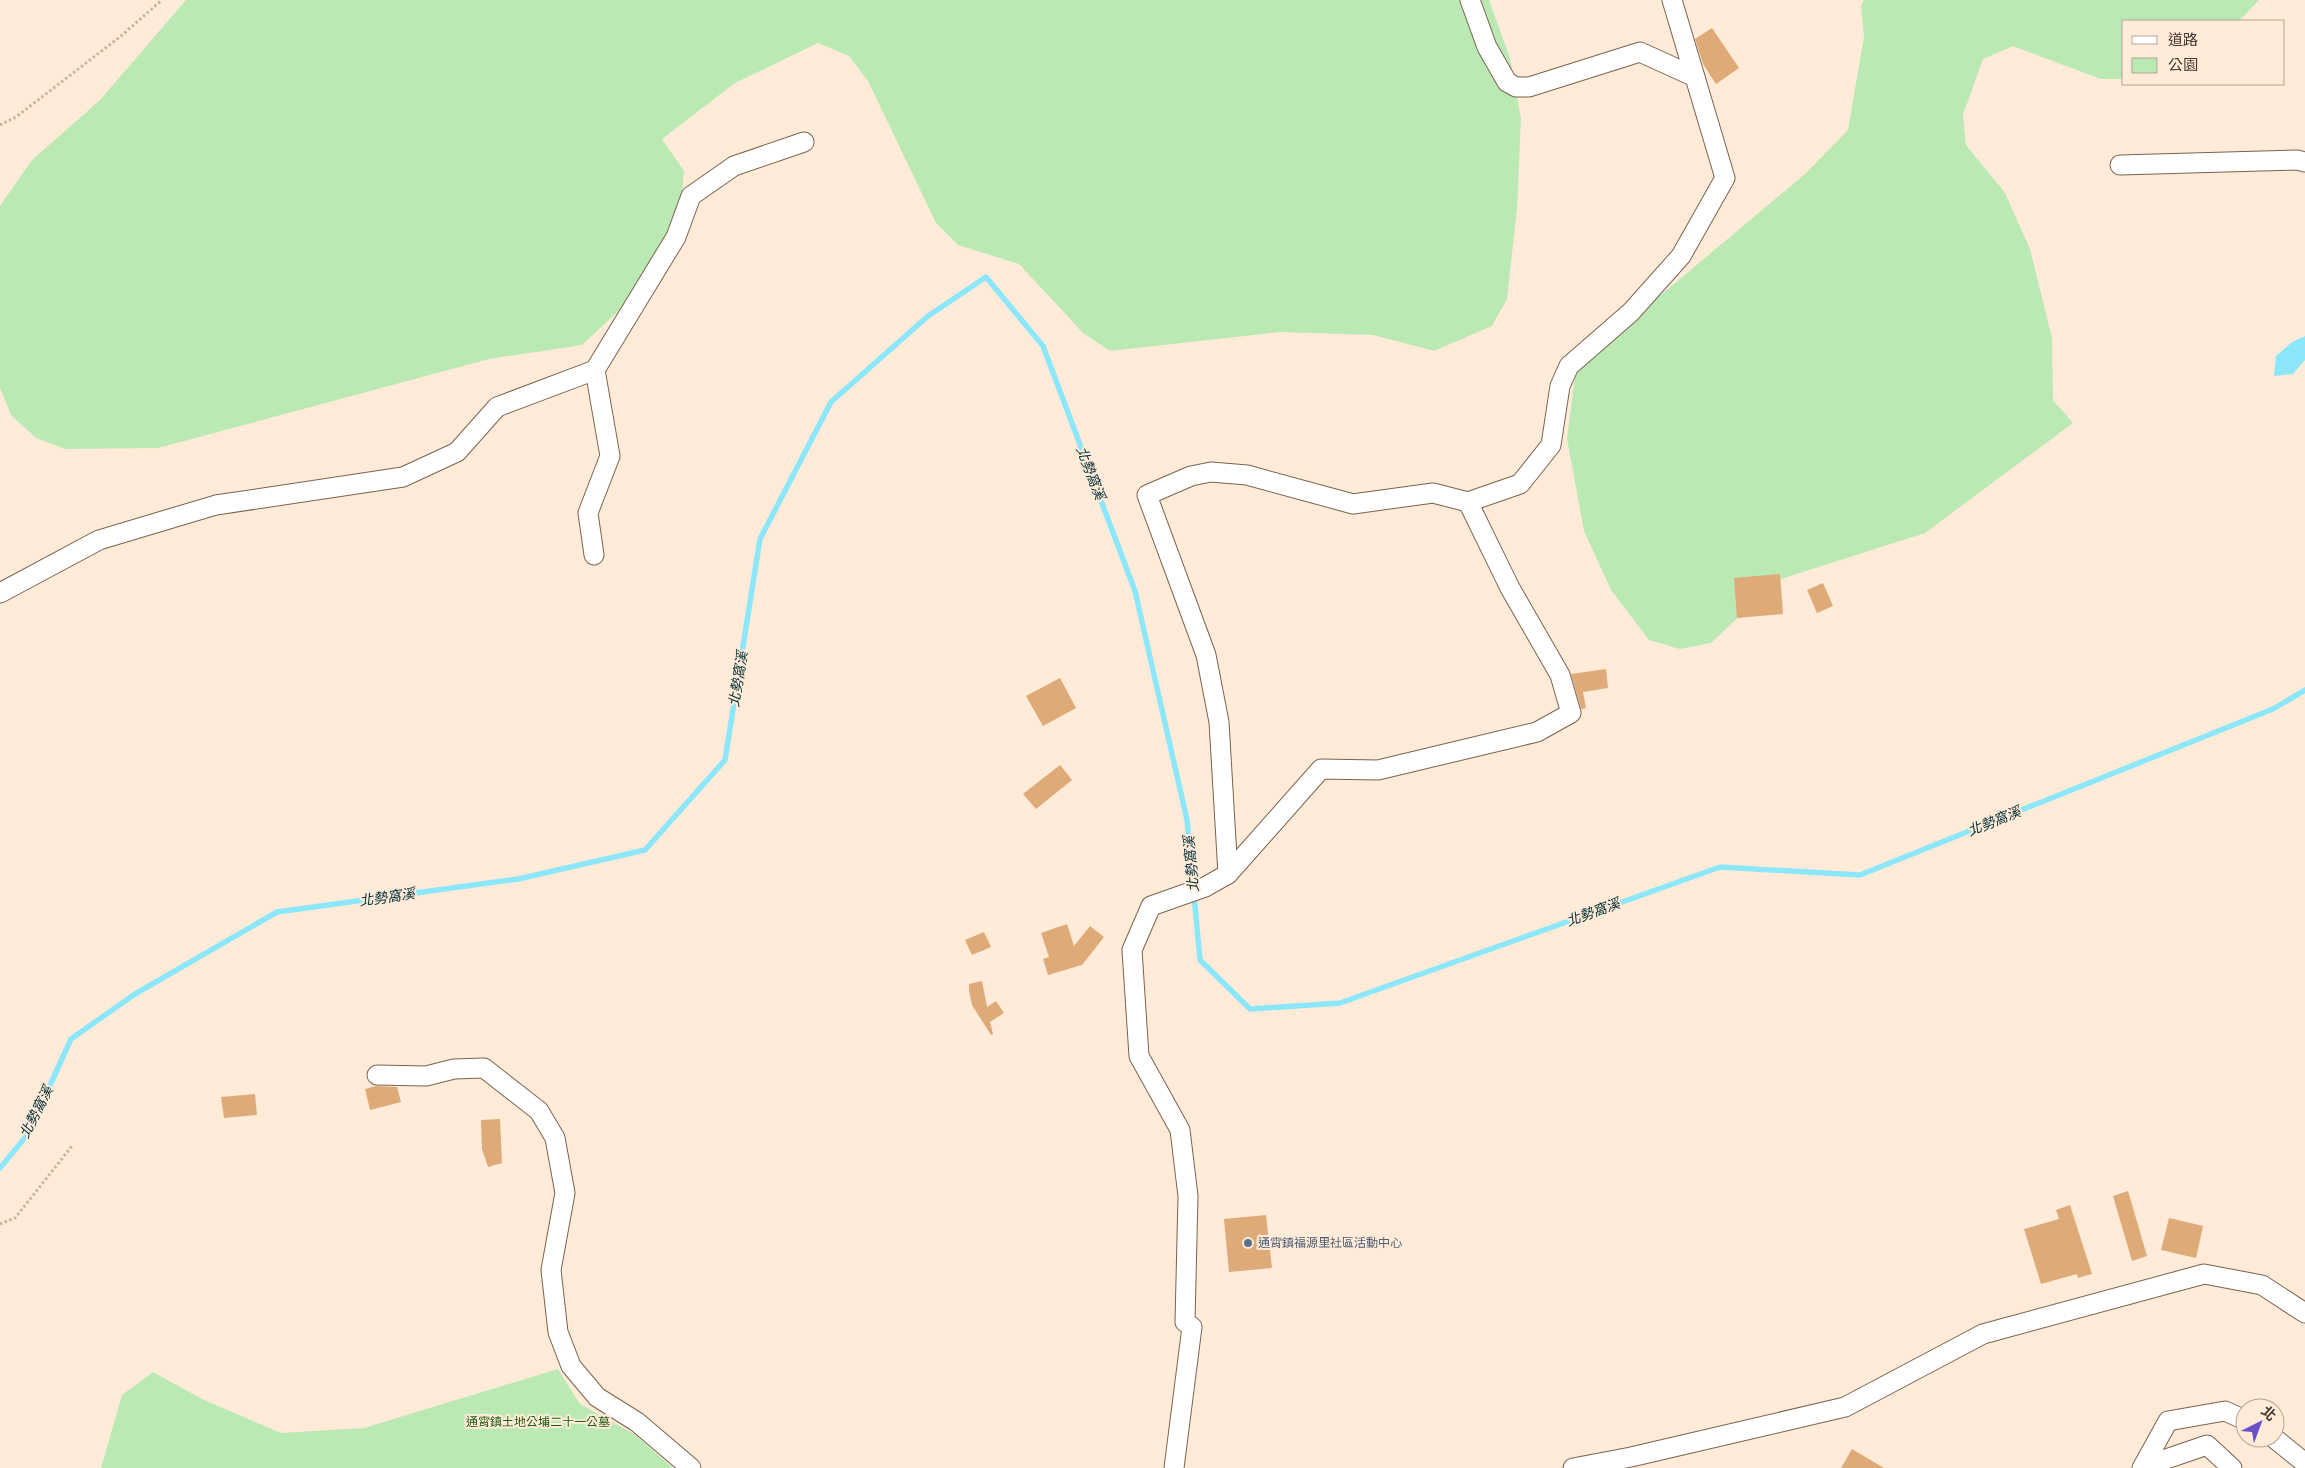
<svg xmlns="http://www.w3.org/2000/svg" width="2305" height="1468" font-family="Ubuntu,'Noto Sans TC',sans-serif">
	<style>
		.green { fill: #bbe9b4 }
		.water { fill: #8ce7fa }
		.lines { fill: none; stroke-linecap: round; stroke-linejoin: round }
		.stream { stroke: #8ce7fa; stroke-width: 5.5 }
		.building { fill: #deaa77 }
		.minor-casing { stroke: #79634e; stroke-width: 21 }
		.path { stroke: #c6b5a5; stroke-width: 3; stroke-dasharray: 2.5 2.5; stroke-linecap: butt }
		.minor { stroke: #fff; stroke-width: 19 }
		.service-dot { fill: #5c6f8a; stroke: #ffebd8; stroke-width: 2 }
		.labels { text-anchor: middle; stroke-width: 4; stroke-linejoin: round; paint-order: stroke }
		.service-label { font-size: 12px; fill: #4e5e75; stroke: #ffebd8; text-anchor: start }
		.park-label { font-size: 12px; fill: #1f5d16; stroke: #ffebd8 }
		.water-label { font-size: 14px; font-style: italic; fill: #012f37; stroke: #ffebd8 }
	</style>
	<rect width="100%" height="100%" fill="#ffebd8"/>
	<g class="green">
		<polygon points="186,0 1489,0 1510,58 1521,119 1517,209 1507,299 1492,326 1434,351 1373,335 1280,332 1110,351 1083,333 1019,264 958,245 936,223 868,81 849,56 818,43 735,83 662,139 684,171 679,231 625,305 582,345 489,359 158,448 65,449 36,438 11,415 0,388 0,206 32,160 100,100"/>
		<polygon points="1864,0 2259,0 2239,21 2124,21 2124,79 2101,79 2013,46 1983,59 1963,115 1966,145 2005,193 2030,249 2052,338 2053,400 2073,423 1925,533 1778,580 1711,643 1680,649 1649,640 1611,590 1584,531 1567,439 1575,376 1594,351 1805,174 1848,130 1864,37 1861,6"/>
		<polygon points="558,1369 580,1404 634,1434 673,1468 101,1468 122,1395 153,1372 204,1400 281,1433 364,1428"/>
	</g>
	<polygon class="water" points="2305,336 2305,360 2293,374 2274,376 2276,356 2292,342"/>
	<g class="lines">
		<polyline class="stream" points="0,1168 28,1134 71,1039 135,994 277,912 518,879 645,850 725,760 760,539 831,402 928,316 986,277 1043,346 1135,591 1187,820 1200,960 1250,1009 1340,1003 1720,867 1860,875 2273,709 2305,690"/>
	</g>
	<g class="building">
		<polygon points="1712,28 1739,68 1716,84 1703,64 1695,39"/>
		<polygon points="1780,574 1783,614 1737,618 1734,578"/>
		<polygon points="1823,583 1833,606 1817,613 1807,590"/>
		<polygon points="1606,669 1608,688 1583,692 1586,708 1581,709 1571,674"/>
		<polygon points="1060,678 1076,708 1043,726 1026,696"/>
		<polygon points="1060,765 1072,780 1036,809 1023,794"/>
		<polygon points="1067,924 1074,946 1090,926 1104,937 1082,965 1048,975 1043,959 1049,957 1041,933"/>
		<polygon points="984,932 991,947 972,955 965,940"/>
		<polygon points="982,981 987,1007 996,1001 1004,1013 990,1022 993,1034 991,1035 972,1005 969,991 969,984"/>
		<polygon points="376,1086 397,1087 401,1102 370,1110 365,1089"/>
		<polygon points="255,1094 257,1115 224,1118 221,1097"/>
		<polygon points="500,1119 502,1163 488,1167 482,1149 481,1120"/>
		<polygon points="2128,1191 2147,1256 2132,1261 2113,1196"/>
		<polygon points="2070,1205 2092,1274 2078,1278 2077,1274 2041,1284 2024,1229 2059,1219 2056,1210"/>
		<polygon points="1266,1215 1272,1268 1229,1272 1224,1219"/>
		<polygon points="2169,1218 2203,1226 2196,1258 2161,1250"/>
		<polygon points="1852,1449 1884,1468 1841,1468"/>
	</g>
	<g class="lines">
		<g class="minor-casing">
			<g id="minor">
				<polyline points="1470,0 1487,47 1507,82 1516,87 1529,87 1640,52 1695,77"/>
				<polyline points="2120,165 2297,160 2305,162"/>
				<polyline points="594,555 588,513 610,456 595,370"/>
				<polyline points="0,593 99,540 216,505 403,477 457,452 497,407 595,370 676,237 691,196 734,166 804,142"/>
				<polyline points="1228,874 1219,722 1206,655 1147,495 1191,476 1211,472 1247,475 1353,504 1433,493 1468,502 1520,484 1551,445 1560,386 1569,366 1631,312 1681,256 1725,178 1672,0"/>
				<polyline points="377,1075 426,1076 454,1069 484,1068 539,1111 555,1138 565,1193 551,1270 558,1332 571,1366 597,1397 637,1422 691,1468"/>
				<polyline points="2274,1438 2305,1463"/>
				<polyline points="2143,1467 2207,1445 2232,1468"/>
				<polyline points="1174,1468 1192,1327 1185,1322 1188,1196 1180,1130 1139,1056 1132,950 1151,906 1205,887 1228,874 1321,769 1378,770 1537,732 1571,713 1560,675 1510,588 1468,502"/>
				<polyline points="1573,1468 1631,1457 1845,1407 1983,1334 2204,1274 2262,1285 2305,1313"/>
				<polyline points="2142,1468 2168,1421 2225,1411 2245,1420"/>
			</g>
		</g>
		<g class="path">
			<polyline points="0,125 16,117 121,36 162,0"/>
			<polyline points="0,1224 15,1218 72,1146"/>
		</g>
		<use href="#minor" class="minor"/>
	</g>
	<circle class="service-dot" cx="1248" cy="1243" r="5"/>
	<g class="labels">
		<g class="service-label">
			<text x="1258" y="1247">通霄鎮福源里社區活動中心</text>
		</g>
		<g class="park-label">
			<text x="538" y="1426">通霄鎮土地公埔二十一公墓</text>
		</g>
		<g class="water-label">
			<text transform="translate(1091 473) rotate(69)" y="5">北勢窩溪</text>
			<text transform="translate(738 679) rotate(-81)" y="5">北勢窩溪</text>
			<text transform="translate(1994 821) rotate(-22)" y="5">北勢窩溪</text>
			<text transform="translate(1191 864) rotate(-95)" y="5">北勢窩溪</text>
			<text transform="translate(387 897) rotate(-8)" y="5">北勢窩溪</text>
			<text transform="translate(1593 912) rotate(-20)" y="5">北勢窩溪</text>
			<text transform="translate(36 1112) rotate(-63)" y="5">北勢窩溪</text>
		</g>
	</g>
	<rect x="2122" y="20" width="162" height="65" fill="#ffebd8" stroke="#b4a495"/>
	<rect x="2132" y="36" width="25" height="8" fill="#ffffff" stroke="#b4a495"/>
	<text x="2168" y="45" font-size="15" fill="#443a30">道路</text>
	<rect x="2132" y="58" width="25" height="15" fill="#bbe9b4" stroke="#b4a495"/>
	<text x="2168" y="70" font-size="15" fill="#443a30">公園</text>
	<g transform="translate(2260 1423) rotate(42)"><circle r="24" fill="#ffebd8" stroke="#b4a495"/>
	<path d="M0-4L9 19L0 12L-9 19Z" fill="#6a50c9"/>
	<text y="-8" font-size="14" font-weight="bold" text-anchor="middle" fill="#443a30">北</text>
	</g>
</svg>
